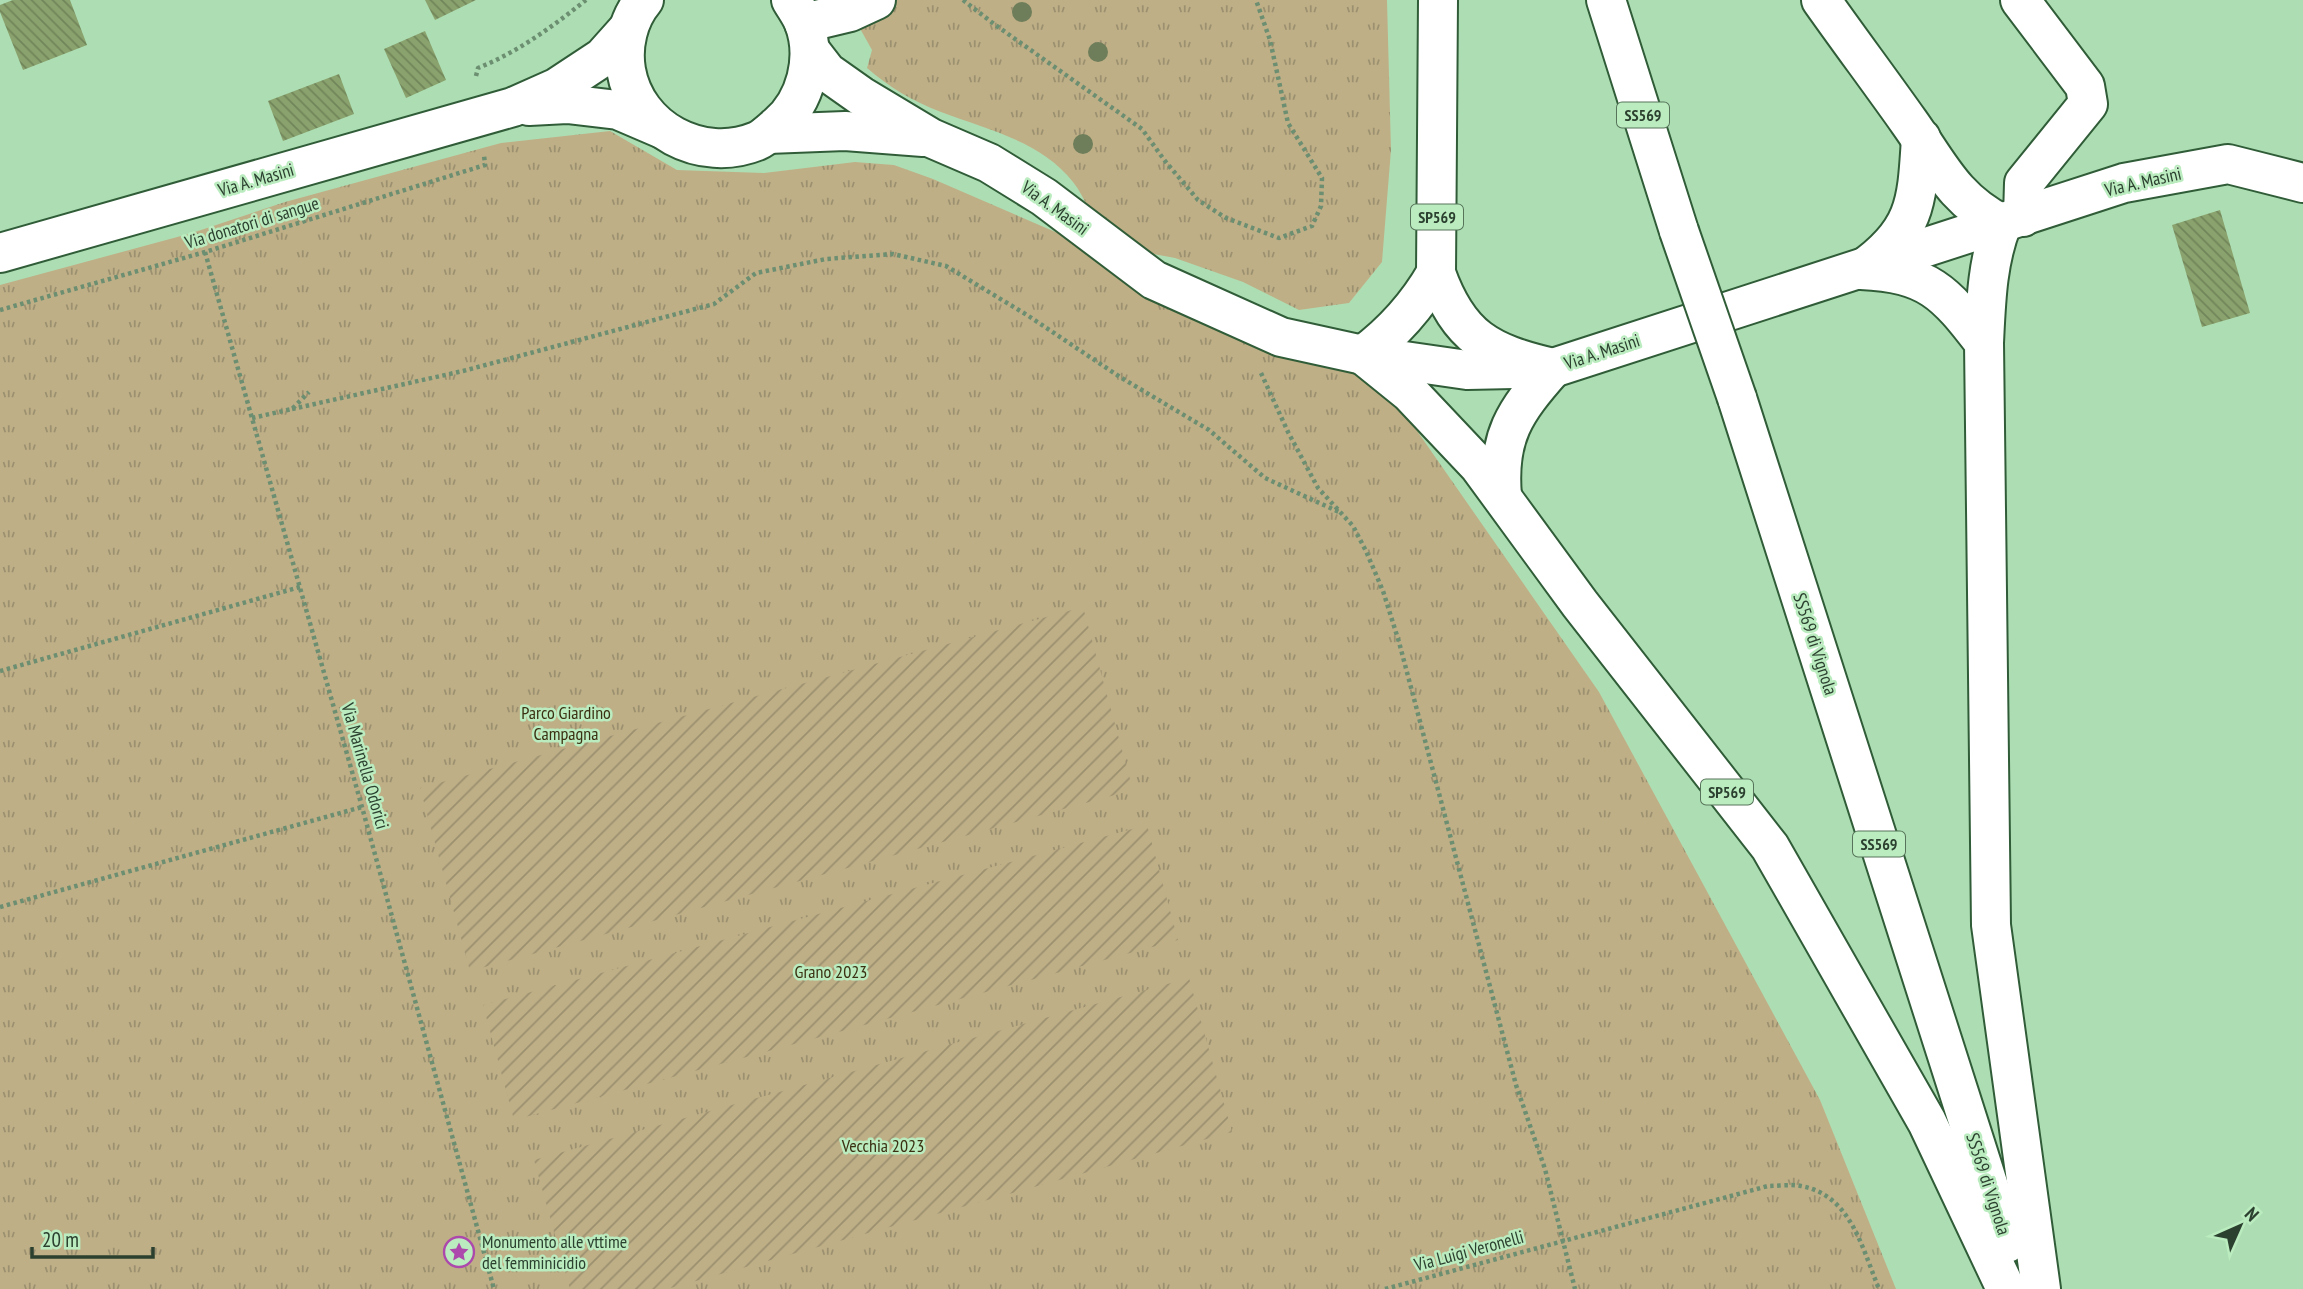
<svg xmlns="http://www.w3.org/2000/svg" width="2303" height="1289" font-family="'PT Sans Narrow',sans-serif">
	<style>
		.grass { fill: url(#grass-tufts) }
		.garden { fill: url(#garden-furrows) }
		.building { fill: url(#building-back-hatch) }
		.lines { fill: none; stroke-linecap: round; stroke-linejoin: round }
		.minor-casing { stroke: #305d38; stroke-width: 42 }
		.highway-casing { stroke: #305d38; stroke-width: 42 }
		.path { stroke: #6c8e71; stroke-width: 4.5; stroke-dasharray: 3.5 3.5; stroke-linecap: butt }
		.minor { stroke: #fff; stroke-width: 38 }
		.highway { stroke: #fff; stroke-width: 38 }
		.highway-bridge-casing { stroke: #305d38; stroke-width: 42; stroke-linecap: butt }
		.highway-bridge { stroke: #fff; stroke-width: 38 }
		.tree { fill: #6e7e5a }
		.labels { text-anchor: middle; stroke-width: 5; stroke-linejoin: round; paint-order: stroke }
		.shield { fill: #baecbf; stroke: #57745a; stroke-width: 2 }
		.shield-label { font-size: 16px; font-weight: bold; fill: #2c402f }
		.street-label { font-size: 18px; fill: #2c402f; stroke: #baecbf }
		.park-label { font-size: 18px; fill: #3b3012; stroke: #baecbf }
		.poi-label { font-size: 18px; fill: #2c402f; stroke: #baecbf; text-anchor: start }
	</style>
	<defs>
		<pattern id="grass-tufts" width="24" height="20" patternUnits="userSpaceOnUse" patternTransform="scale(1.75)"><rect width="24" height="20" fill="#bfaf87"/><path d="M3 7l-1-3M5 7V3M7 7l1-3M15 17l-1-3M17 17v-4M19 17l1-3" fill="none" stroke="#9b906f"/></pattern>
		<pattern id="garden-furrows" width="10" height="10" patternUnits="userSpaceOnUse" patternTransform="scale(1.75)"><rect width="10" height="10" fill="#bfaf87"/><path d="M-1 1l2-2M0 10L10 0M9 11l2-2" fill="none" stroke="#9b906f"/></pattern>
		<pattern id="building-back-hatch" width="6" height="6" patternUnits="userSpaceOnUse" patternTransform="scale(1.75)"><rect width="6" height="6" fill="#8aa26d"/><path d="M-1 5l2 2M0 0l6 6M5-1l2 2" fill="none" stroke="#71855a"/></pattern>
	</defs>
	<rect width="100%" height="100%" fill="#addeb3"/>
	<g class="grass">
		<path d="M844,0H1387L1391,150L1382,262L1349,303L1299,310L1243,282L1175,258L1105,245C1095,226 1086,198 1073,182C1041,141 988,130 941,112C914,102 889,87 867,68L872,50Z"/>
		<polygon points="610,131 677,170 764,173 855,162 894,165 933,179 1162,278 1353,339 1599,692 1820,1100 1896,1289 0,1289 0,285 192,233 285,202 501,143"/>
	</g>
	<g class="garden">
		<polygon points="1083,607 1133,790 470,971 420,788"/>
		<polygon points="1147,825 1178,940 514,1120 483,1005"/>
		<polygon points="1189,978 1232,1132 667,1289 570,1289 534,1160"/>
	</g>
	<g class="building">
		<polygon points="13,0 70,0 87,45 23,70 0,12 0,5"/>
		<polygon points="425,0 476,0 435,20"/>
		<polygon points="425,31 446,80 406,98 384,49"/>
		<polygon points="339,74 354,114 283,141 268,101"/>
		<polygon points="2220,210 2250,313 2202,327 2172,225"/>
	</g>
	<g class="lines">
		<g class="minor-casing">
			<g id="minor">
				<path d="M644,0C628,19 622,46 626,70C636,129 701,164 757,141C764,138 771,131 778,125C806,101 817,58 804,23C801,15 795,7 791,0"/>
				<polyline points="2020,0 2085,86 2088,104 2024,183 2023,217"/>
				<polyline points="804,23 850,12 876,0"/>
				<polyline points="810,50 827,72 861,96 931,138 989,163 1044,197 1154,280 1281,337 1363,355 1467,370 1553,368 2124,183 2228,164 2303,183"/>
				<polyline points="529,106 567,104 618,110 660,128"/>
				<polyline points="768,134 845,131 923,137"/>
				<polyline points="0,253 513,107 556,88 603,57 628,29"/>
			</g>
		</g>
		<g class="highway-casing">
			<g id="highway">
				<path d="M1438,0L1436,273C1459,338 1489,353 1553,368C1514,412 1497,437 1502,496"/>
				<polyline points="1606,0 1679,231"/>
				<path d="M1821,0C1850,41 1880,81 1909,122C1939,164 1953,199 2002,224C1987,262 1986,302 1984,343"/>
				<path d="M1861,270C1928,273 1945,292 1984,343L1991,925L2041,1289"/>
				<path d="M1861,270C1917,231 1917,201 1921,138"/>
				<path d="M1436,273C1417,306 1394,332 1363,355L1410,393L1479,466L1580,604L1770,847L1927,1122L2006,1289"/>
				<polyline points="1737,398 2007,1243"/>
			</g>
		</g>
		<g class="path">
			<polyline points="963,0 994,24 1142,129 1165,161 1198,200 1226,218 1279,238 1312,226 1321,206 1322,178 1288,123 1270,40 1256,0"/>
			<path d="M476,76L478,68C518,52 552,27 586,0"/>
			<polyline points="205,252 362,807 494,1289"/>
			<polyline points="0,310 205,252 485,165 484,155"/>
			<polyline points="1261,373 1288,432 1318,488 1353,526 1366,551 1383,591 1399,642 1516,1085 1545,1169 1575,1289"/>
			<polyline points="292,409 463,371 714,304 756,273 826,259 893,254 946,266 1027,315 1120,377 1209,430 1265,478 1339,512"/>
			<polyline points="252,418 292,409 309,392"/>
			<polyline points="0,671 300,587"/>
			<polyline points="0,907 362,807"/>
			<path d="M1385,1289L1768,1186C1778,1186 1791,1184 1801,1186C1851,1195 1862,1248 1879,1289"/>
		</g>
		<use href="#minor" class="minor"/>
		<use href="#highway" class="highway"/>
		<g class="highway-bridge-casing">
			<polyline id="highway-bridge" points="1679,231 1737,398"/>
		</g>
		<use href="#highway-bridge" class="highway-bridge"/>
	</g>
	<g class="tree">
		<circle cx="1022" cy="12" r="10"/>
		<circle cx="1098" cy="52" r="10"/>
		<circle cx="1083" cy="144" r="10"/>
	</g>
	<defs>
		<g id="sight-ring" transform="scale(1.575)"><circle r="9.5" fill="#baecbf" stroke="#ad48ac" stroke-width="1.5"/><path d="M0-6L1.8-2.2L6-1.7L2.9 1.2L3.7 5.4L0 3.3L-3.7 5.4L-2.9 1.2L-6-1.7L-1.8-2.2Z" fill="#ad48ac"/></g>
	</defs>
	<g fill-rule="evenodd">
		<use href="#sight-ring" x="459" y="1252"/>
	</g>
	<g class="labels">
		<g class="shield">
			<rect x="1617" y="102.5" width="52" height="25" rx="5"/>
			<rect x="1411" y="204.5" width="52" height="25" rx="5"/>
			<rect x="1701" y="779.5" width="52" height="25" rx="5"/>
			<rect x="1853" y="831.5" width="52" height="25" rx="5"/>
		</g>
		<g class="shield-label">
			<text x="1643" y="121">SS569</text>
			<text x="1437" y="223">SP569</text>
			<text x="1727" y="798">SP569</text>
			<text x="1879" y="850">SS569</text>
		</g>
		<g class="street-label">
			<text transform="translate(256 180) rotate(-16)" y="6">Via A. Masini</text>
			<text transform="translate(2143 182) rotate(-13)" y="6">Via A. Masini</text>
			<text transform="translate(1055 208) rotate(36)" y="6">Via A. Masini</text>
			<text transform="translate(252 223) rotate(-17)" y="6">Via donatori di sangue</text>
			<text transform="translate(1602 352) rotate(-18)" y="6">Via A. Masini</text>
			<text transform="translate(1815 644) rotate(72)" y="6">SS569 di Vignola</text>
			<text transform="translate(365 766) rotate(74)" y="6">Via Marinella Odorici</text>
			<text transform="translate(1988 1184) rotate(72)" y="6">SS569 di Vignola</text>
			<text transform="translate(1469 1251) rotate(-15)" y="6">Via Luigi Veronelli</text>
		</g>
		<g class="park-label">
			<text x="566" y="719">Parco Giardino<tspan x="566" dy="21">Campagna</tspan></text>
			<text x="831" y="978">Grano 2023</text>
			<text x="883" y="1152">Vecchia 2023</text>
		</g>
		<g class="poi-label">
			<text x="482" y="1248">Monumento alle vttime<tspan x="482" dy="21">del femminicidio</tspan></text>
		</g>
	</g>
	<g transform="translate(2240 1226) rotate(45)" stroke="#baecbf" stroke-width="5" paint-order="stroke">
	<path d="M0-5L12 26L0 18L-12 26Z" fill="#2c402f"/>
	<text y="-10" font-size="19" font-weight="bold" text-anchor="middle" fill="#2c402f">N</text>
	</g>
	<path d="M32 1247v10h121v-10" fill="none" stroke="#2c402f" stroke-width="3.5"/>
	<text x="42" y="1247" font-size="21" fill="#2c402f" stroke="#baecbf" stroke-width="5" paint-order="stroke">20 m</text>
</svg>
